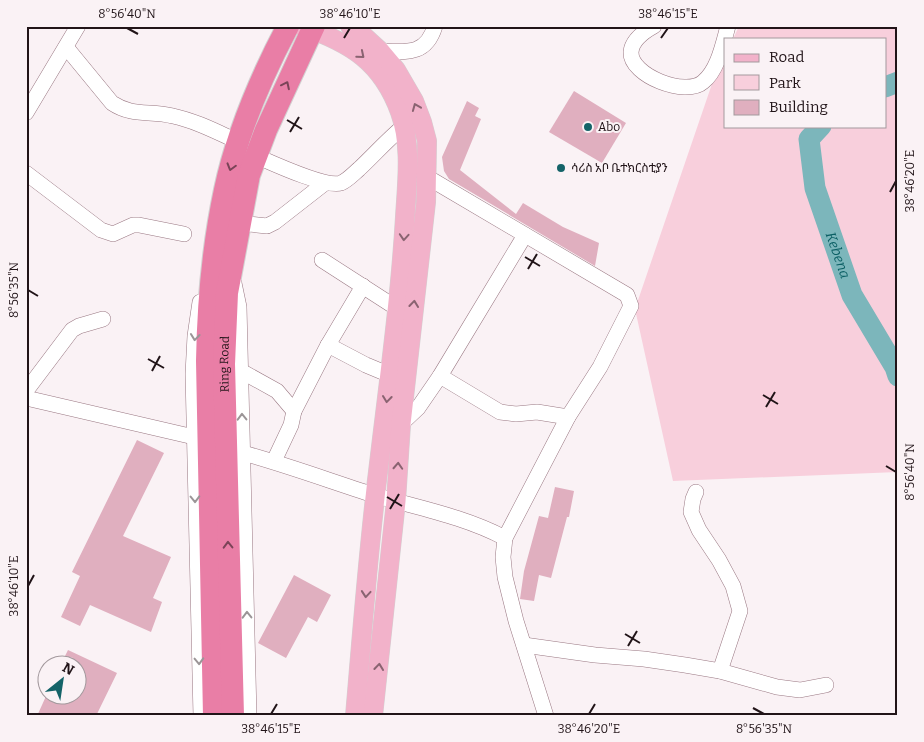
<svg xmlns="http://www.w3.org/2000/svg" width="924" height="742" font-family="Bitter,'Noto Sans Ethiopic',serif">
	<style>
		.green { fill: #f8cfdc }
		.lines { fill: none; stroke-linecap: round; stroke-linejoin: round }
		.river { stroke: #7cb6bb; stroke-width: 21 }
		.building { fill: #e0afbf }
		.minor-casing { stroke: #9a7883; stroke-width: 16 }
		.major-casing { stroke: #d3d0d1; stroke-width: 20 }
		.highway-casing { stroke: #d3d0d1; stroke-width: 24 }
		.minor { stroke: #fff; stroke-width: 15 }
		.major { stroke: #f2b2ca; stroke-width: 19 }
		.highway { stroke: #e97ea6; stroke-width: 22 }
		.oneway { stroke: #8a6371 }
		.oneway2 { stroke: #7b4458 }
		.oneway3 { stroke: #9b9597 }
		.ticks { fill: none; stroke: #211418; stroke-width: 2 }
		.poi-dot { fill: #146368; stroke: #faf2f5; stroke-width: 2 }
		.labels { text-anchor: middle; stroke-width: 4; stroke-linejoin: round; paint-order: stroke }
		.poi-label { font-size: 12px; fill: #211418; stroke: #faf2f5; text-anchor: start }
		.street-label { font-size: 12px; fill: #211418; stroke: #faf2f5 }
		.water-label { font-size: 14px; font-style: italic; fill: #0c6065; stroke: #faf2f5 }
		.neatline { fill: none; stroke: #211418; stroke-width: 2 }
		.ticks-label { font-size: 12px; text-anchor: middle; fill: #211418 }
	</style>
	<rect width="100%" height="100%" fill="#faf2f5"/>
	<polygon class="green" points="739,26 898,26 898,472 673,481 635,309 714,78 725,54 725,126 885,126 885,39 733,39"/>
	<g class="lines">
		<g class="river">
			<polyline points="885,87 898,82"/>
			<path id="s1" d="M821,126L809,139L815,188L852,295L895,367L898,376"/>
		</g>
	</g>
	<g class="building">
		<polygon points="574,91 626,123 602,163 549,132"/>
		<polygon points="467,101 479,108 475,116 481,119 460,170 516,214 523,203 563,227 599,243 595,266 449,179 444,171 442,157"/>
		<polygon points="137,440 164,453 123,536 171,557 153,598 162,602 151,632 90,605 80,626 61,617 80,576 72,572"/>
		<polygon points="555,487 574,491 569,517 567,517 551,578 539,575 534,601 520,599 524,571 539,516 548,518"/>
		<polygon points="294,575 331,595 317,622 308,617 286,658 258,643"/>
		<polygon points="68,650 117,673 96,716 37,716 47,694 78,694 78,664 61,664"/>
	</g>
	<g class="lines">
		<g class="minor-casing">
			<g id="minor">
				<path d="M654,26C645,31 632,40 631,52C630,76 686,97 703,82C718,70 723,44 728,26"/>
				<path d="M66,47L112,103C133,117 150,110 173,116C196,121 217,132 239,142"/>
				<path d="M380,51C406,52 426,56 435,26"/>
				<polyline points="26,113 78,26"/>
				<path d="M256,156C272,163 326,188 341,183C348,180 353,174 359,169C374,155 388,139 404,126"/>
				<polyline points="26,173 101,230 113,234 133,225 139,225 184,234"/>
				<polyline points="427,177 627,295 631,306 600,367 568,417 505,538 503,557 505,577 516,621 546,716"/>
				<polyline points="239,223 267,226 275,222 325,183"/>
				<polyline points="322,260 398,309"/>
				<polyline points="234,283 239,307 249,716"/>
				<polyline points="200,302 195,336 193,374 201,716"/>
				<polyline points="328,345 366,365 390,375"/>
				<polyline points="241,371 277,391 294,411"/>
				<polyline points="440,376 500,412 516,414 537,412 568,417"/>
				<polyline points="26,391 72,330 79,326 103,319"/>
				<polyline points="26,398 194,437"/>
				<polyline points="401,424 418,408 440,376 525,235"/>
				<path d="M243,453C287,465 330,481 374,495C418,508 463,516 505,538"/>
				<polyline points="274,461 291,425 294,411 328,345 363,286"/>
				<polyline points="696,492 693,499 691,512 699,530 719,560 733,586 740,611 720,671"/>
				<polyline points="524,645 595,655 644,659 685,665 720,671 777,687 800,690 826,685"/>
			</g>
		</g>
		<g class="major-casing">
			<g id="major">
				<path d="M302,26C351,43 382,62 400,112C412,145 407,183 405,217C400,302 388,387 378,472C368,553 362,634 355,716"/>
				<polyline points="350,26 357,30 380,51 396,70 414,101 422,122 427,141 426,202 401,424 396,501 373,716"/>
			</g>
		</g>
		<g class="highway-casing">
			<g id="highway">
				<path d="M214,716L207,361C208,303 213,246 225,190C237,133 261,77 288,26"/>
				<path id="s2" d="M233,716L224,364L227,293L249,175L266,130L314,26"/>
			</g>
		</g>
		<use href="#minor" class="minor"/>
		<use href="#major" class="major"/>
		<use href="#highway" class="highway"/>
	</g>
	<defs><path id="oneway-chevron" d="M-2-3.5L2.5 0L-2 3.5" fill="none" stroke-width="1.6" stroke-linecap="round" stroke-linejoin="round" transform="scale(1.25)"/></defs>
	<g class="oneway">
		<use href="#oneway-chevron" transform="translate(361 55) rotate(40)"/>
		<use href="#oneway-chevron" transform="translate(416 107) rotate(-112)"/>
		<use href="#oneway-chevron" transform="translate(404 237) rotate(94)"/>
		<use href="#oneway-chevron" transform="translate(414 304) rotate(-84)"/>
		<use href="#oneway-chevron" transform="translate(387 399) rotate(97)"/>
		<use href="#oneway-chevron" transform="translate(398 466) rotate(-87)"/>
		<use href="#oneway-chevron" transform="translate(366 594) rotate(95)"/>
		<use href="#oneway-chevron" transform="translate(379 667) rotate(-84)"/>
	</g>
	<g class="oneway2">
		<use href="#oneway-chevron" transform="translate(286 85) rotate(-64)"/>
		<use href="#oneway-chevron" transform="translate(231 167) rotate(106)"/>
		<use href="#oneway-chevron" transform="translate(228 545) rotate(-91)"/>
	</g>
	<g class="oneway3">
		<use href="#oneway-chevron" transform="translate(195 337) rotate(96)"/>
		<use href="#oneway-chevron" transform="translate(242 417) rotate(-91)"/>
		<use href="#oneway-chevron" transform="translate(195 499) rotate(89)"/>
		<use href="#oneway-chevron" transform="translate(247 615) rotate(-91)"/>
		<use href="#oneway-chevron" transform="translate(199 661) rotate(88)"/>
	</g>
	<path class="ticks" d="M127,28L138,34M344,38L350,28M661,38L668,28M287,120L302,129M290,132L299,117M890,192L896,181M525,257L540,266M528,269L537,254M28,290L38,296M148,359L164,368M152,371L160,356M763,395L778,404M766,407L775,392M886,466L896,472M387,497L402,506M390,509L399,494M28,586L34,575M625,634L640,643M628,646L637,631M753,708L764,714M271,714L277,704M589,714L595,704"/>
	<g class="poi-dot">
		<circle cx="588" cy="127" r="5"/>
		<circle cx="561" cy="168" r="5"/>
	</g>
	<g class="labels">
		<g class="poi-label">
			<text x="598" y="131">Abo</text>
			<text x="571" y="172">ሳሪስ አቦ ቤተክርስቲያን</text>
		</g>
		<g class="street-label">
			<text dy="4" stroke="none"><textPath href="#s2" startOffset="352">Ring Road</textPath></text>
		</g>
		<g class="water-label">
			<text dy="5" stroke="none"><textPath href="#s1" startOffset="138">Kebena</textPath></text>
		</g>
	</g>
	<rect width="924" height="742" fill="none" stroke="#faf2f5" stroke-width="55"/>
	<rect x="724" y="38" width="162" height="90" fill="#faf2f5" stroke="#a3999d"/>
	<rect x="734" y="54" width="25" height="8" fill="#f2b2ca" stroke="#a3999d"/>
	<text x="769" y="62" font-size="15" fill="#211418">Road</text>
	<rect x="734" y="75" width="25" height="15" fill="#f8cfdc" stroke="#a3999d"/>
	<text x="769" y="88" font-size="15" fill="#211418">Park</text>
	<rect x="734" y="100" width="25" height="15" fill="#e0afbf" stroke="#a3999d"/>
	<text x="769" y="112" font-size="15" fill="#211418">Building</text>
	<g transform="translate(62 680) rotate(30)"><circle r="24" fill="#faf2f5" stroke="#a3999d"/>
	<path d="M0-4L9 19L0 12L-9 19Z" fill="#146368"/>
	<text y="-8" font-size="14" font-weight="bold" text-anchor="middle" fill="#211418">N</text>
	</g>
	<rect x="28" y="28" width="868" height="686" class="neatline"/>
	<g class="ticks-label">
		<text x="127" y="18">8°56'40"N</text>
		<text x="350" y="18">38°46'10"E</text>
		<text x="668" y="18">38°46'15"E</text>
		<text transform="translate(910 181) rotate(-90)" y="4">38°46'20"E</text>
		<text transform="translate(14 290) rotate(-90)" y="4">8°56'35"N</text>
		<text transform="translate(910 472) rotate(-90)" y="4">8°56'40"N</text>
		<text transform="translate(14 586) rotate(-90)" y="4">38°46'10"E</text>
		<text x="271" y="733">38°46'15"E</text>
		<text x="589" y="733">38°46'20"E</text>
		<text x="764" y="733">8°56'35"N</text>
	</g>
</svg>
